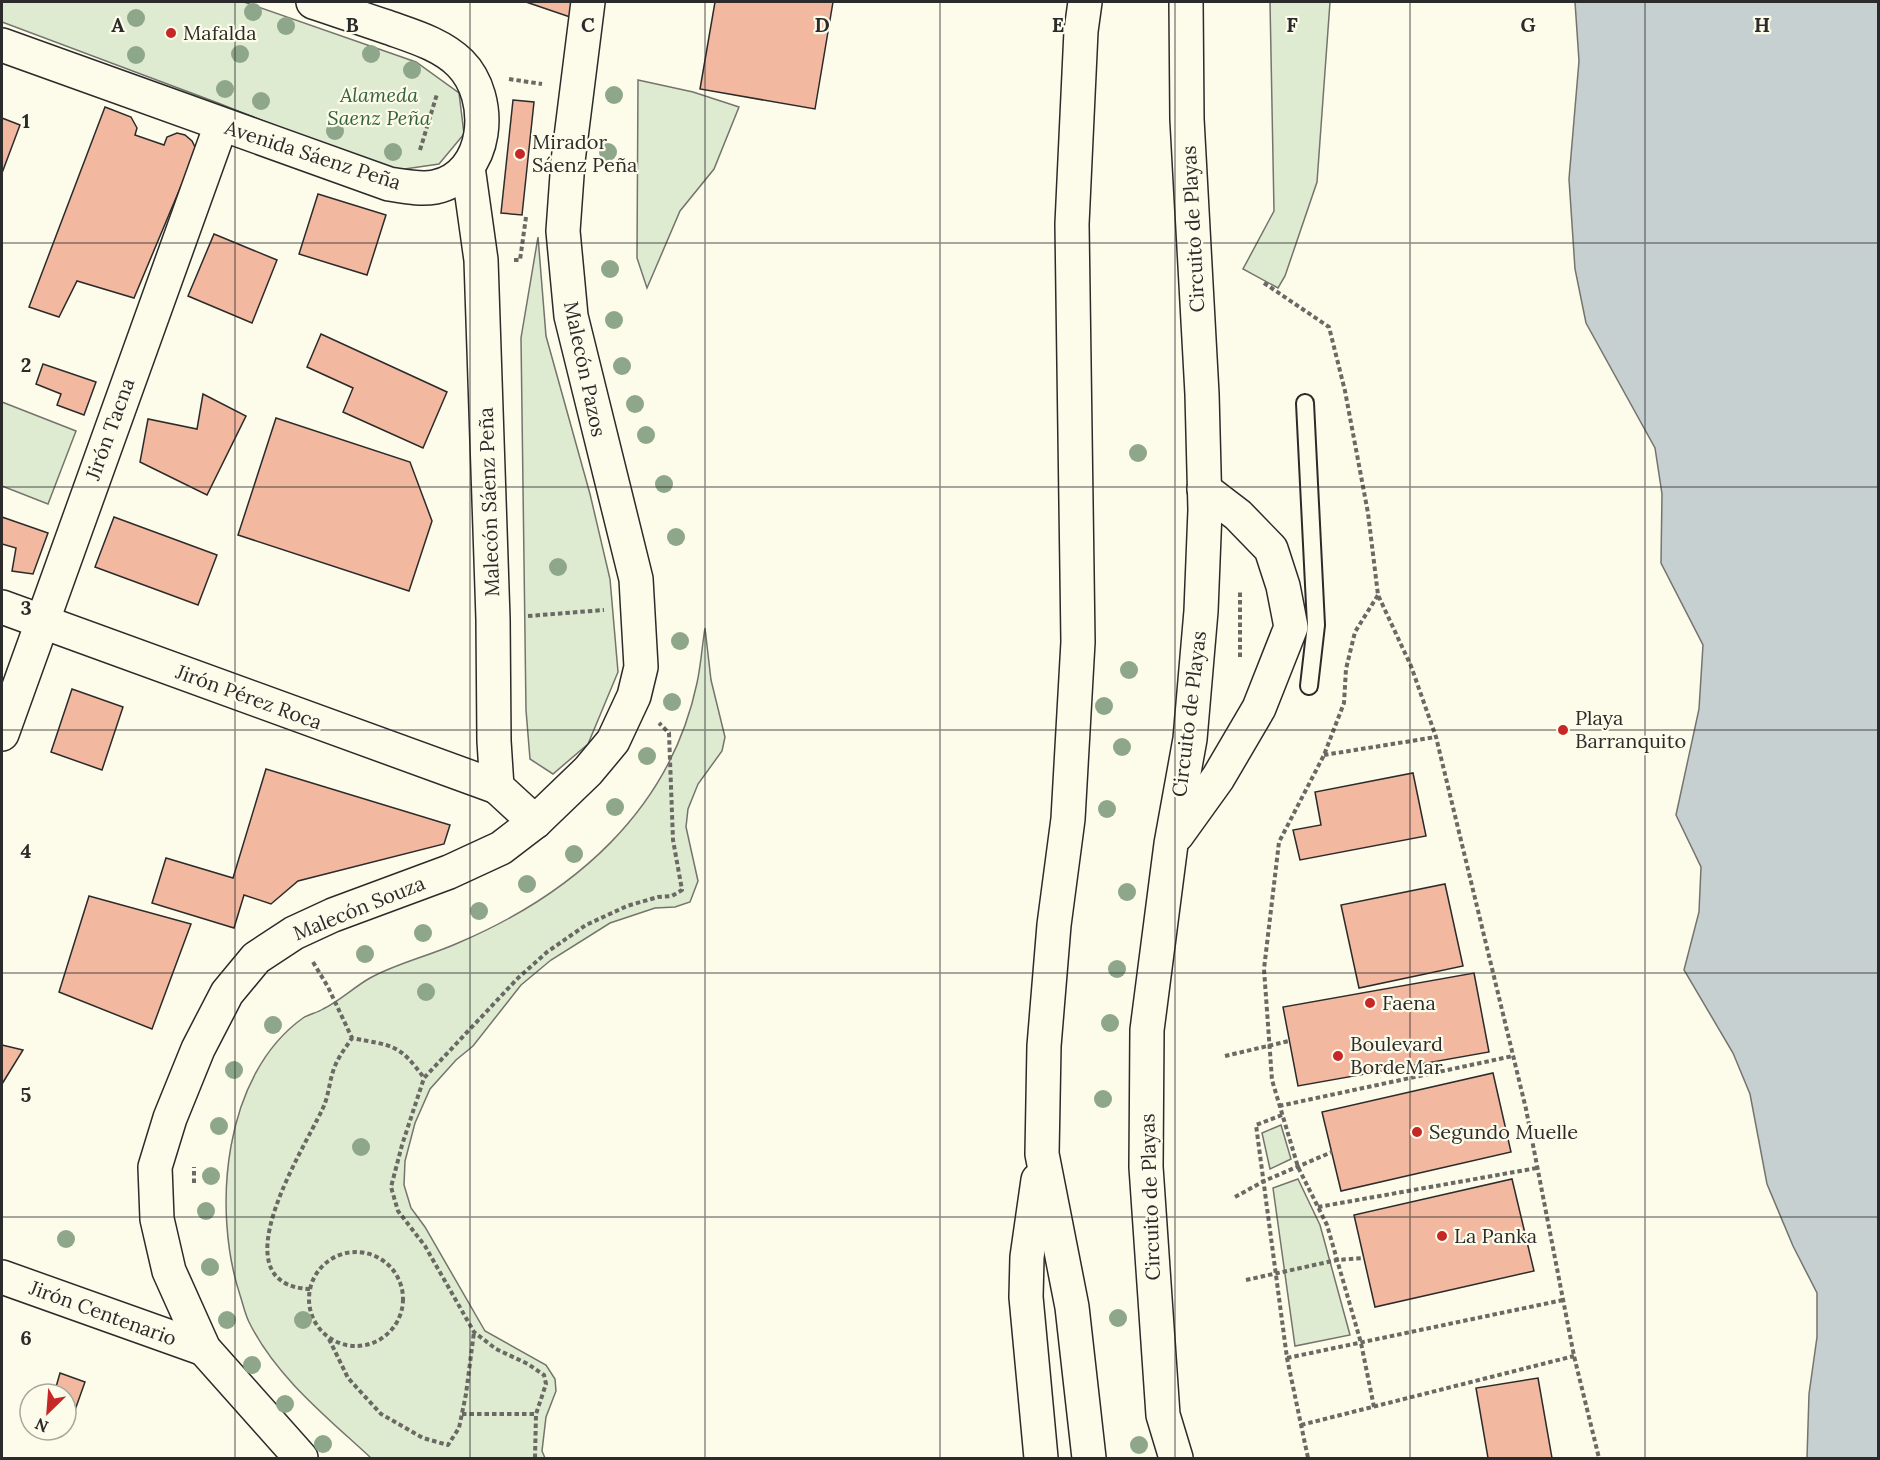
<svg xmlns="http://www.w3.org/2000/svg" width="1880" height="1460" font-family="Lora,serif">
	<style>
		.green { fill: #deebd1; stroke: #74746e; stroke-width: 1.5 }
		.water { fill: #c7d0d0; stroke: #74746e; stroke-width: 1.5 }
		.building { fill: #f2b8a0; stroke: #2b2b2b; stroke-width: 1.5 }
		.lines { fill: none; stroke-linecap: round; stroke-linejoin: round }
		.lane-casing { stroke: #2b2b2b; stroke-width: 20 }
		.street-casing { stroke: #2b2b2b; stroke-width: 36 }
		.secondary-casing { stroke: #2b2b2b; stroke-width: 36 }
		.highway-casing { stroke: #2b2b2b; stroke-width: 36 }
		.path { stroke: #6a6964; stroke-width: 4; stroke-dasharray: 4.5 3; stroke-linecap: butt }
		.lane { stroke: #fdfbea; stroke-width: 16 }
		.street { stroke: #fdfbea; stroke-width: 33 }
		.secondary { stroke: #fdfbea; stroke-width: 33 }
		.highway { stroke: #fdfbea; stroke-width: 33 }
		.tree { fill: #8ea78a }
		.grid { fill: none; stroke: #2b2b2b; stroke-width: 1.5; stroke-opacity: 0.55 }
		.poi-dot { fill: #c62828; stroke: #fdfbea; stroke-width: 2 }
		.labels { text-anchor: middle; stroke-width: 4.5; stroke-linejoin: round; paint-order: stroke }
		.poi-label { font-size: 20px; fill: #2b2b2b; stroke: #fdfbea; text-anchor: start }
		.park-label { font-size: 20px; font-style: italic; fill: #34623c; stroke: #fdfbea }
		.street-label { font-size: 20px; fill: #2b2b2b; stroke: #fdfbea }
		.grid-label { font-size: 20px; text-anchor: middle; font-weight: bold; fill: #2b2b2b; stroke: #fdfbea; stroke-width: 4.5; stroke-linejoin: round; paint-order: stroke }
	</style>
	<rect width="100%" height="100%" fill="#fdfbea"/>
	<g class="green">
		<polygon points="2,2 244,2 416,62 459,93 464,134 439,164 391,171 218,103 2,22"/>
		<polygon points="1270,2 1330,2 1317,182 1285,276 1278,288 1243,269 1274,211"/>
		<polygon points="638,80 693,92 739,107 714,169 680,211 647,288 637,258"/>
		<polygon points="538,237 546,336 590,494 610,579 618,672 588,744 553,774 530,759 526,710 521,338"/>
		<polygon points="2,402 76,431 48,504 2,486"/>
		<path d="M705,628L711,680L725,737L722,751L698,784L688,809L686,827L698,881L690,902L675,907L655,908L610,923L551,960L521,985L473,1046L456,1060L430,1089L415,1123L405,1161L404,1185L411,1208L425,1227L485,1331L546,1365L555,1379L556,1391L546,1417L542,1451L545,1458H371C328,1418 276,1377 249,1322C245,1314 243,1304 240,1295C212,1210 223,1075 303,1018C309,1014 317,1013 323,1009C340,1001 354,987 370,978C397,963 429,956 458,943C573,894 670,811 697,683C701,665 702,646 705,628Z"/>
		<polygon points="1281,1125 1291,1159 1270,1169 1262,1133"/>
		<polygon points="1298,1179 1320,1225 1350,1335 1295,1346 1273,1188"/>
	</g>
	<polygon class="water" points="1575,2 1878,2 1878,1458 1807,1458 1809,1394 1817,1337 1817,1293 1793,1246 1767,1184 1750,1094 1733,1053 1684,970 1699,912 1701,867 1676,815 1699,709 1703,645 1661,563 1662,494 1655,448 1586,323 1575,269 1569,179 1579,61"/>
	<g class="building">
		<polygon points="526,2 573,2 570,17"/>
		<polygon points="715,2 833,2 815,109 700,89"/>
		<polygon points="513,100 534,102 522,215 501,213"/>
		<polygon points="105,107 131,117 137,128 135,135 164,145 167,137 177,133 185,135 192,141 195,147 194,155 134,298 77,281 59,317 29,307"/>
		<polygon points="2,118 20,125 2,173"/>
		<polygon points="318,194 386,215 367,275 299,254"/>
		<polygon points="214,234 277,260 252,323 188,296"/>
		<polygon points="321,334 447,392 423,448 343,412 353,388 307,367"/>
		<polygon points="43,364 96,382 84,415 57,405 61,394 36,384"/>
		<polygon points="203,394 246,416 207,495 140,462 148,419 197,429"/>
		<polygon points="276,418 410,462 432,521 409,591 238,535"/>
		<polygon points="2,517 48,533 33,574 12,571 16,548 2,544"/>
		<polygon points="114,517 217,555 198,605 95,567"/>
		<polygon points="72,689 123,707 102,770 51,752"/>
		<polygon points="266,769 450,825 444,844 298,881 271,904 244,895 234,928 152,903 166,858 233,878"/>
		<polygon points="1413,773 1426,836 1300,860 1293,830 1321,825 1315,792"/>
		<polygon points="1445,884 1463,966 1359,988 1341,905"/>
		<polygon points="89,896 191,924 152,1029 59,992"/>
		<polygon points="1474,973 1489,1052 1298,1086 1283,1007"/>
		<polygon points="2,1045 23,1050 2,1084"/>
		<polygon points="1493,1073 1511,1152 1341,1191 1322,1112"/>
		<polygon points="1512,1179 1534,1271 1375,1307 1354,1215"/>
		<polygon points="60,1373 85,1382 75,1410 66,1407 66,1394 54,1394"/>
		<polygon points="1538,1378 1552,1458 1488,1458 1476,1388"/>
	</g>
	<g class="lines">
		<g class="lane-casing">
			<polyline id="lane" points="1305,403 1316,625 1309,686"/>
		</g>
		<g class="street-casing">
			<g id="street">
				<polyline points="468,167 481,260 493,619 494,741 497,787 535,822"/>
				<polyline points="2,607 497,787"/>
				<polyline points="2,734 221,125"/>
				<polyline points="2,1277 204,1349"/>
				<polyline points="301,1458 204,1349 169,1271 157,1219 155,1167 170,1118 198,1049 227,993 256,958 294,933 333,915 449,872 501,848 535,822 588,771 613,741 634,696 641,667 636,579 571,316 563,231 568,161 588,2"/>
			</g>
		</g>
		<g class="secondary-casing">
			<path id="secondary" d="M2,45L389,184C403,186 420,190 435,187C489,176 495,98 460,63C441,44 412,36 387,27C362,19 338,10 313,2"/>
		</g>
		<g class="highway-casing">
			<g id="highway">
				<polyline points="1085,2 1081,31 1072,224 1078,642 1068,819 1054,925 1044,1046 1042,1154 1072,1307 1089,1458"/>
				<polyline points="1177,835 1218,778 1259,708 1291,627 1283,586 1271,549 1238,515 1204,489"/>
				<polyline points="1038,1180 1027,1257 1026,1297 1041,1458"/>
				<polyline points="1176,1458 1163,1415 1146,1167 1147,1030 1171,844 1190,739 1201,611 1205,510 1202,394 1187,119 1186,2"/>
			</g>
		</g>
		<g class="path">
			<polyline points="509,79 542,84"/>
			<polyline points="420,150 437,94"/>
			<polyline points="514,260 520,260 526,217"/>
			<polyline points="1264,283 1329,327 1345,391 1368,513 1378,595 1411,666 1436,737 1526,1109 1574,1356 1599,1458"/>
			<polyline points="528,616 604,610"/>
			<polyline points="1240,657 1240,590"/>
			<polyline points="1324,755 1436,737"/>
			<path d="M313,962L328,987L352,1038C392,1046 399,1043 424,1078"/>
			<polyline points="1225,1056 1289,1041"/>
			<polyline points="1279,1106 1513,1056"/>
			<polyline points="1282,1115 1256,1125 1287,1358 1308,1458"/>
			<polyline points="194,1183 194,1167"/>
			<polyline points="1235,1197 1264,1181 1332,1152"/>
			<polyline points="1318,1207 1537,1168"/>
			<circle cx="356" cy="1299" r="47"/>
			<polyline points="1246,1280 1337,1260 1364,1258"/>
			<path d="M310,1289C216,1285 304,1149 322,1110C329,1097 329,1080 335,1066C339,1056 346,1047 352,1038"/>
			<polyline points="329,1339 348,1378 381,1414 423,1438 448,1445 459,1428 466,1394 474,1332"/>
			<polyline points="1287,1358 1563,1300"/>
			<polyline points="1374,1407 1361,1343 1327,1225 1298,1167 1272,1080 1264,969 1279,842 1324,755 1344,703 1346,669 1355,632 1378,595"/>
			<polyline points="462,1414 536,1414"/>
			<polyline points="1301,1425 1574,1356"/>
			<polyline points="535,1458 536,1414 546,1384 544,1375 528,1364 496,1349 474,1332 425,1246 398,1211 391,1187 402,1145 424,1078 518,978 547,952 586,925 627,906 658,897 672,896 682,890 673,840 669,733 659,723"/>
		</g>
		<use href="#lane" class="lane"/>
		<use href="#street" class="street"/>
		<use href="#secondary" class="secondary"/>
		<use href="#highway" class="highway"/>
	</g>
	<g class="tree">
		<circle cx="253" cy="12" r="9"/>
		<circle cx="136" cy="18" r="9"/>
		<circle cx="286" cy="26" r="9"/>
		<circle cx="240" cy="54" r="9"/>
		<circle cx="371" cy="54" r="9"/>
		<circle cx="136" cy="55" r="9"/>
		<circle cx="412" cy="70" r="9"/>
		<circle cx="225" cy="89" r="9"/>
		<circle cx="614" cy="95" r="9"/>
		<circle cx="261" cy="101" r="9"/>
		<circle cx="335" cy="131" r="9"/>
		<circle cx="393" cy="152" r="9"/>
		<circle cx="608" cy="152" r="9"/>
		<circle cx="610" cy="269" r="9"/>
		<circle cx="614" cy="320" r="9"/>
		<circle cx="622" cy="366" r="9"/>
		<circle cx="635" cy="404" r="9"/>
		<circle cx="646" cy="435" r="9"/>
		<circle cx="1138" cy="453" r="9"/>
		<circle cx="664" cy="484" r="9"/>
		<circle cx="676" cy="537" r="9"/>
		<circle cx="558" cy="567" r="9"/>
		<circle cx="680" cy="641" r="9"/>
		<circle cx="1129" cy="670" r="9"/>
		<circle cx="672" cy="702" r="9"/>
		<circle cx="1104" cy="706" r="9"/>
		<circle cx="1122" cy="747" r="9"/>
		<circle cx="647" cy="756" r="9"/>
		<circle cx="615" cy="807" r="9"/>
		<circle cx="1107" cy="809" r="9"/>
		<circle cx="574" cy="854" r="9"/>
		<circle cx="527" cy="884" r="9"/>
		<circle cx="1127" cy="892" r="9"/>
		<circle cx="479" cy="911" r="9"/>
		<circle cx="423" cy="933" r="9"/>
		<circle cx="365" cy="954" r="9"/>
		<circle cx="1117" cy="969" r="9"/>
		<circle cx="426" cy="992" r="9"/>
		<circle cx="1110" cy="1023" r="9"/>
		<circle cx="273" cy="1025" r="9"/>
		<circle cx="234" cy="1070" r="9"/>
		<circle cx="1103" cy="1099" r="9"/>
		<circle cx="219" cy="1126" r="9"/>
		<circle cx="361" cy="1147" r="9"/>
		<circle cx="211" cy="1176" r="9"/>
		<circle cx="206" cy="1211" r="9"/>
		<circle cx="66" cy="1239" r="9"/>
		<circle cx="210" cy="1267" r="9"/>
		<circle cx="1118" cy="1318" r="9"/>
		<circle cx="227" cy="1320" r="9"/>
		<circle cx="303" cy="1320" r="9"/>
		<circle cx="252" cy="1365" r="9"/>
		<circle cx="285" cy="1404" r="9"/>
		<circle cx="323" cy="1444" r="9"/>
		<circle cx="1139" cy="1445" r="9"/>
	</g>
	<path class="grid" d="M235,2V1458M470,2V1458M705,2V1458M940,2V1458M1175,2V1458M1410,2V1458M1645,2V1458M2,243H1878M2,487H1878M2,730H1878M2,973H1878M2,1217H1878"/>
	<g class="poi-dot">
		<circle cx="171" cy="33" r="6"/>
		<circle cx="520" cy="154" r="6"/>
		<circle cx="1563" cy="730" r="6"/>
		<circle cx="1370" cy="1003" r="6"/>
		<circle cx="1338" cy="1056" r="6"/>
		<circle cx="1417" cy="1132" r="6"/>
		<circle cx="1442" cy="1236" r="6"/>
	</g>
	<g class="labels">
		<g class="poi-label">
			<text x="183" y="40">Mafalda</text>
			<text x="532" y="149">Mirador<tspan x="532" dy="23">Sáenz Peña</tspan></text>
			<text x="1575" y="725">Playa<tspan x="1575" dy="23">Barranquito</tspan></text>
			<text x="1382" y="1010">Faena</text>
			<text x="1350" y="1051">Boulevard<tspan x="1350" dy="23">BordeMar</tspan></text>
			<text x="1429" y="1139">Segundo Muelle</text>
			<text x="1454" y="1243">La Panka</text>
		</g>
		<g class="park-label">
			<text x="379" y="102">Alameda<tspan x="379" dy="23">Saenz Peña</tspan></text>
		</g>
		<g class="street-label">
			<text transform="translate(313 155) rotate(18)" y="7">Avenida Sáenz Peña</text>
			<text transform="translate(1193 229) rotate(-93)" y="7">Circuito de Playas</text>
			<text transform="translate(585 369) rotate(78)" y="7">Malecón Pazos</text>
			<text transform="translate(110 429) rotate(-70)" y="7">Jirón Tacna</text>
			<text transform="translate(489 502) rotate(-92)" y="7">Malecón Sáenz Peña</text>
			<text transform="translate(249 697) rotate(20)" y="7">Jirón Pérez Roca</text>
			<text transform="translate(1189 714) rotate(-83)" y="7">Circuito de Playas</text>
			<text transform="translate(359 908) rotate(-22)" y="7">Malecón Souza</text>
			<text transform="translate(1150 1197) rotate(-92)" y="7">Circuito de Playas</text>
			<text transform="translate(103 1313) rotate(20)" y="7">Jirón Centenario</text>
		</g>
	</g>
	<g class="grid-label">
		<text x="118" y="32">A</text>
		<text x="352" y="32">B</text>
		<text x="588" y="32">C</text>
		<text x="822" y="32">D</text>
		<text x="1058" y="32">E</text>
		<text x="1292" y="32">F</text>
		<text x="1528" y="32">G</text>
		<text x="1762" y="32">H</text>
		<text x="26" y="128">1</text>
		<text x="26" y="372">2</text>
		<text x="26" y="615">3</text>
		<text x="26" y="858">4</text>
		<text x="26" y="1102">5</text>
		<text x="26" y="1345">6</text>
	</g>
	<rect width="1880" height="1460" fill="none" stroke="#2b2b2b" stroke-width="6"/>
	<g transform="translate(48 1412) rotate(205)"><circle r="28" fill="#fdfbea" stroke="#a9a89e" stroke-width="1.5"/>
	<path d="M0-4.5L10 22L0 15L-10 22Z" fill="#c62828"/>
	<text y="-9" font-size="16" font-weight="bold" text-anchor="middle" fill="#2b2b2b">N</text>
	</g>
</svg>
